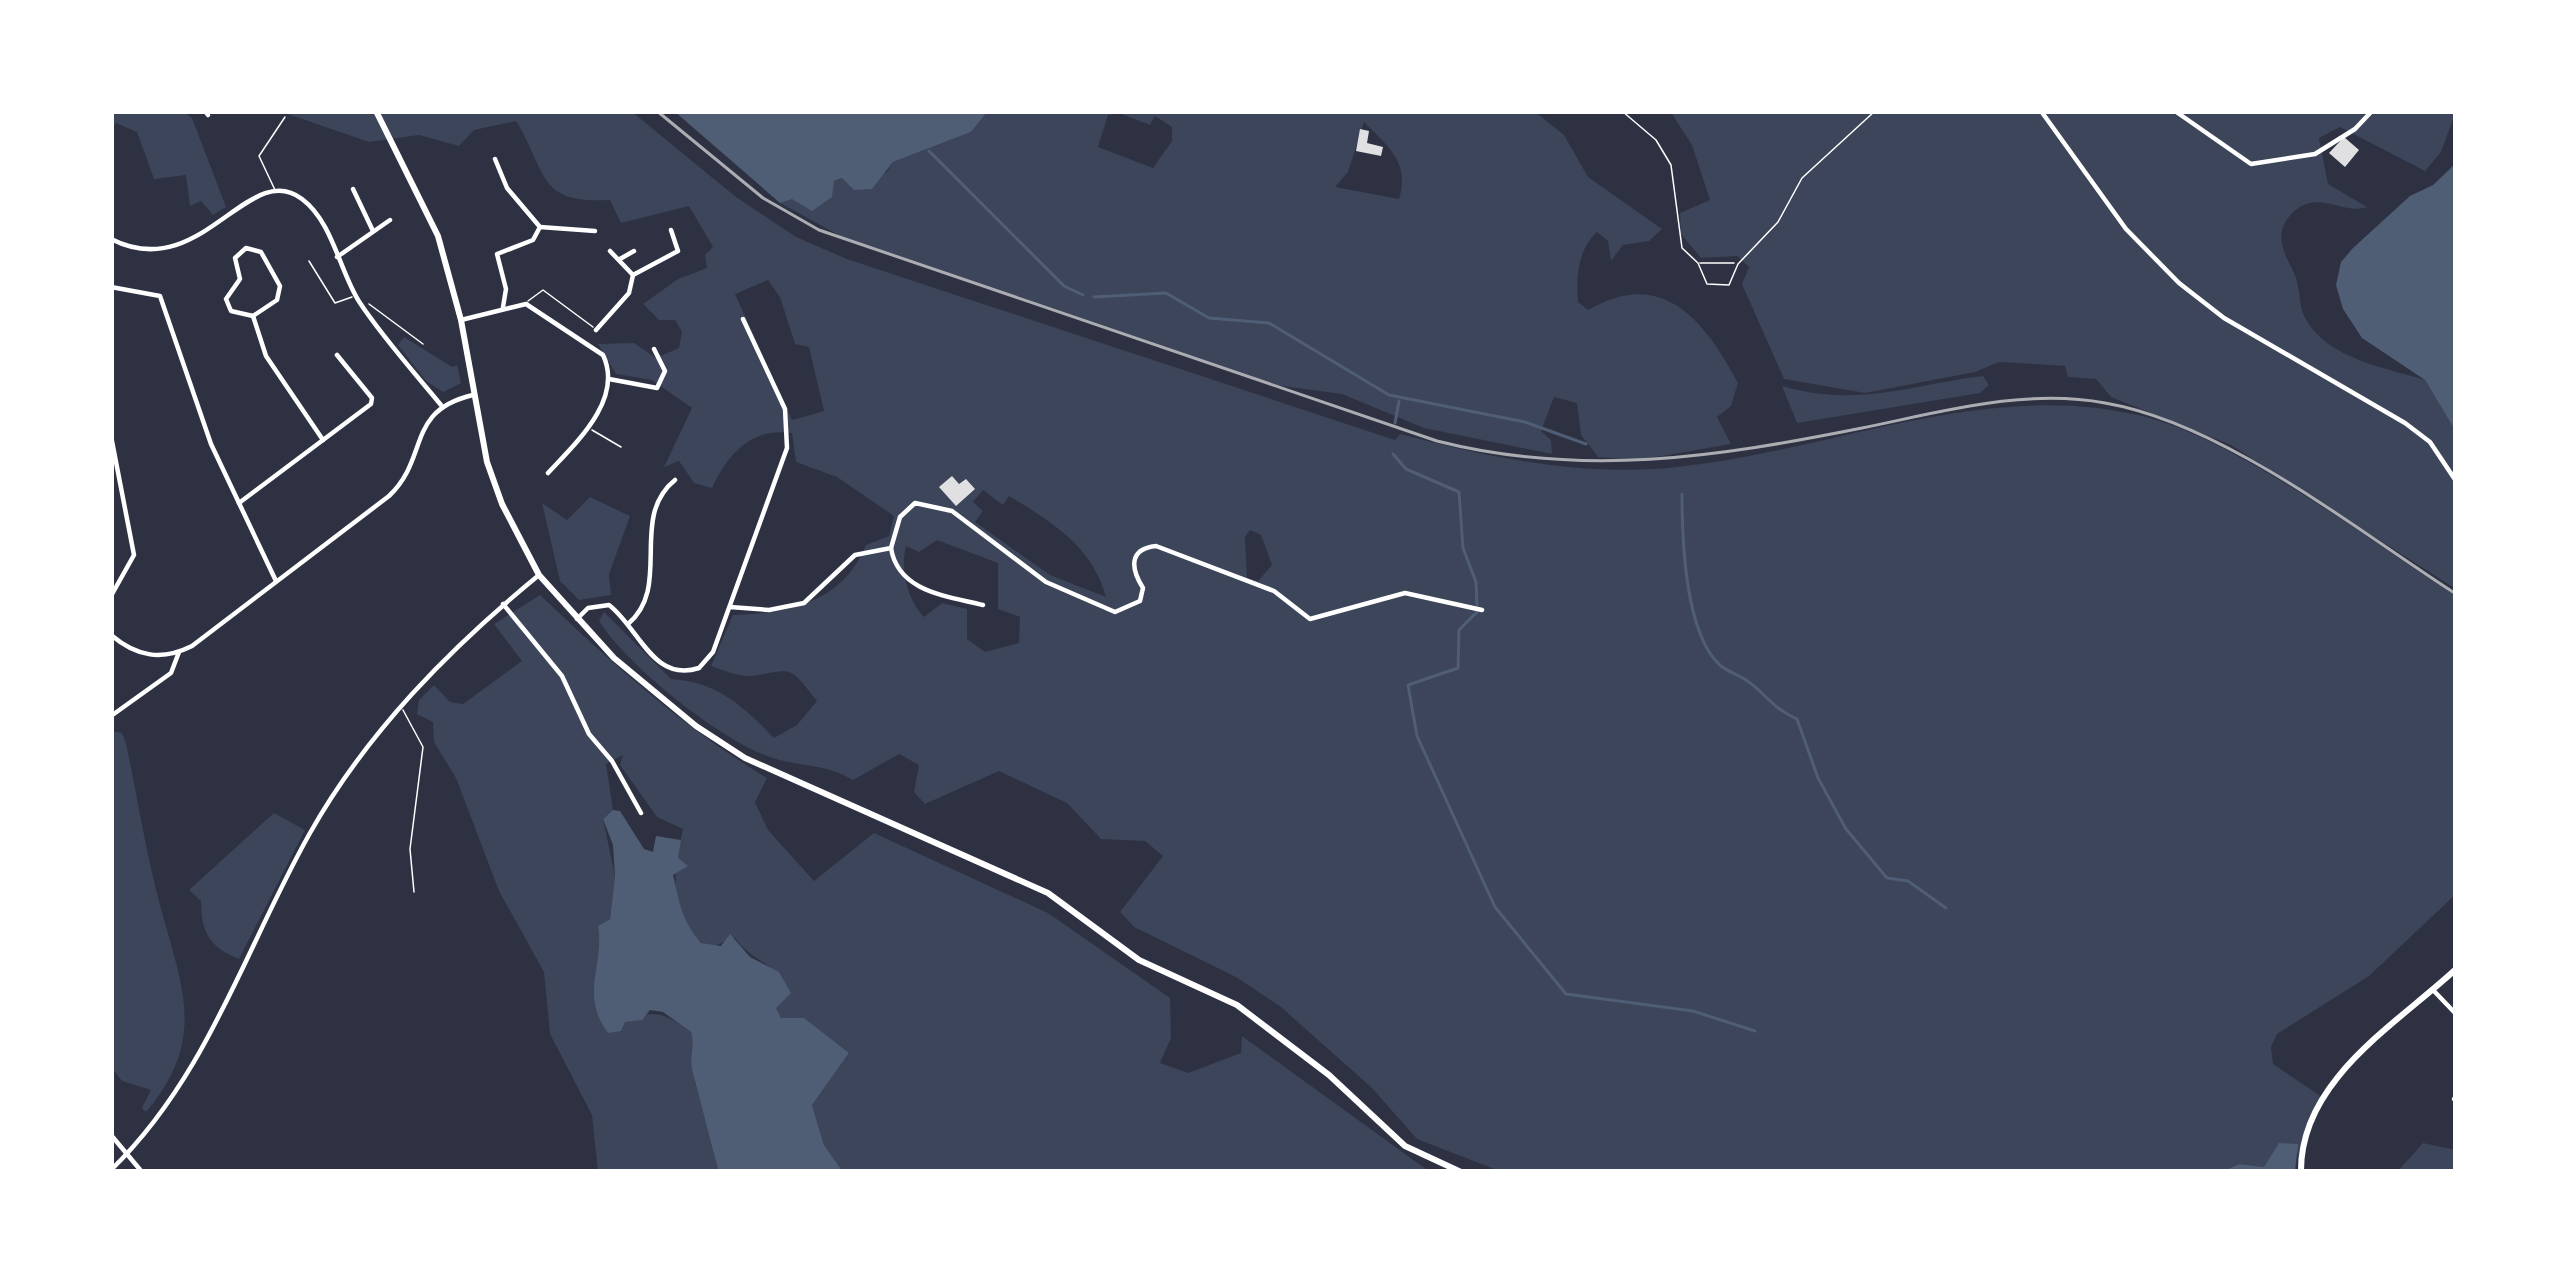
<svg xmlns="http://www.w3.org/2000/svg" width="2567" height="1283" font-family="'Archivo Narrow',sans-serif">
	<style>
		.green { fill: #3c4559; fill-rule: evenodd }
		.water { fill: #4f5d75 }
		.lines { fill: none; stroke-linecap: round; stroke-linejoin: round }
		.stream { stroke: #4f5d75; stroke-width: 3 }
		.building { fill: #e0e0e3 }
		.service { stroke: #fff; stroke-width: 1.5 }
		.minor { stroke: #fff; stroke-width: 4.5 }
		.tertiary { stroke: #fff; stroke-width: 6 }
		.rail { stroke: #abadb3; stroke-width: 3 }
	</style>
	<rect width="100%" height="100%" fill="#2d3142"/>
	<g class="green">
		<polygon points="111,111 183,111 192,118 226,207 213,215 201,201 190,206 186,175 154,179 137,132 116,123 111,130"/>
		<path d="M279,111H631L736,197L796,237L847,259L1395,440L1400,434C1491,458 1582,477 1677,467C1831,451 1987,378 2142,416C2235,438 2372,542 2456,596V894L2369,976L2277,1034L2271,1047L2273,1064L2322,1097L2303,1140L2298,1172V1153L2279,1147L2264,1167L2238,1164L2221,1172H1502L1417,1139L1372,1088L1281,1007L1236,977L1134,927L1120,912L1163,856L1145,841L1101,839L1067,803L999,771L925,804L914,792L919,765L899,754L853,780C827,764 801,767 773,758C723,743 626,665 599,621L604,612L671,679C718,682 743,706 774,738L797,725L817,701C787,663 794,670 751,676C739,677 723,670 711,666L733,615C788,614 843,602 866,545L889,536L894,516L837,477L796,462L792,433C751,427 728,454 712,488L694,483L679,461L664,467L692,408L652,380L616,374L598,344L634,343L656,358L679,348L682,332L675,320H659L643,304L678,279L707,268L705,255L713,247L689,206L621,223L610,200C537,204 548,174 516,121L474,130L459,146L419,135L369,142ZM768,280L780,297L795,344L809,347L824,411L792,420L735,294ZM983,490L1003,505L1009,496C1052,522 1092,546 1106,597L1050,575L975,522L983,511L973,502ZM1250,530L1261,535L1272,565L1258,581L1247,578L1245,537ZM937,540L998,563V609L1020,617L1019,643L985,652L967,639V609L942,603L924,617C907,599 900,570 906,546L919,552Z"/>
		<path d="M988,111H1534L1564,135L1588,177L1662,229L1649,241L1623,245L1611,261L1608,241L1597,232C1578,249 1576,278 1578,302L1588,310C1664,266 1705,322 1738,383L1731,406L1717,417L1731,444L1639,460L1598,457L1581,435L1577,403L1554,397L1541,431L1551,440L1552,454L1424,428L1342,394L1275,385L844,238L780,203L842,178L886,173L893,162L971,132ZM1119,113L1150,125L1155,116L1172,127V141L1153,168L1098,147L1108,115ZM1364,122C1388,147 1410,161 1399,199L1335,187L1348,172Z"/>
		<path d="M1670,111H2456L2441,152L2425,171L2340,127L2319,138L2328,184L2367,207C2343,215 2321,191 2297,209C2271,230 2283,251 2294,273C2301,287 2298,304 2305,318C2328,359 2383,367 2425,380L2456,432V589L2231,445L2111,397L2096,379L2068,377L2065,366L1999,362L1975,372L1865,393L1784,379L1742,284L1749,267L1737,256L1701,258L1681,234L1680,213L1710,200L1692,145Z"/>
		<polygon points="404,337 452,367 457,365 461,383 443,392 426,381 398,345"/>
		<path d="M1983,376L1989,385L1980,393L1797,423L1782,386C1859,408 1909,385 1983,376Z"/>
		<polygon points="590,497 630,516 609,574 611,595 579,600 560,581 542,503 567,520"/>
		<path d="M540,595C612,663 681,726 767,778L755,802L768,830L814,881L874,833L1048,913L1170,998L1171,1038L1160,1063L1188,1073L1241,1053L1242,1036L1430,1172H843L824,1145L812,1105L849,1053L781,1018L775,1008L784,986C774,962 749,959 735,938L709,948C665,921 674,871 683,829L657,817L620,765L623,755L606,764L613,810L603,819L615,876L610,919L598,926L625,1022C655,1008 664,1013 691,1032C695,1044 689,1058 692,1070C701,1102 709,1138 719,1172H598L592,1115L550,1034L544,972L499,891L456,778L434,742L433,722L417,714L419,700L434,685L450,702L463,704L522,661L494,624Z"/>
		<path d="M111,731L122,733L126,743C137,796 146,852 160,905C182,987 208,1039 146,1112L142,1108L151,1090L122,1081L111,1067Z"/>
		<path d="M274,813L305,830L239,959C209,947 201,932 201,901L189,890Z"/>
		<polygon points="2423,1143 2456,1150 2456,1172 2397,1172"/>
	</g>
	<g class="water">
		<polygon points="674,111 988,111 971,132 893,162 872,189 854,190 842,178 834,181 832,197 812,211 792,199 780,203"/>
		<polygon points="2456,163 2456,432 2425,380 2362,338 2343,309 2336,285 2341,262 2353,248 2410,196 2433,185"/>
		<path d="M613,810L620,811L644,849L653,852L656,836L681,840L678,858L688,866L673,875C679,899 680,918 701,943L721,946L730,934L750,957L779,972L791,993L776,1008L781,1018H804L849,1053L812,1105L824,1145L843,1172H719C709,1138 701,1102 692,1070C689,1058 695,1045 691,1032L663,1012L650,1010L642,1020L625,1022L621,1031L608,1033C579,994 605,965 598,926L610,919L615,876L613,845L603,819Z"/>
		<polygon points="2279,1143 2298,1144 2295,1172 2221,1172 2239,1164 2264,1167"/>
	</g>
	<g class="lines">
		<g class="stream">
			<polyline points="929,151 1064,286 1083,295"/>
			<polyline points="1094,297 1166,293 1209,318 1269,323 1389,395 1525,422 1586,444"/>
			<polyline points="1395,423 1399,401"/>
			<polyline points="1393,454 1406,469 1459,492 1463,548 1476,582 1477,605"/>
			<path d="M1682,494C1682,539 1685,635 1721,666C1728,672 1738,674 1746,680C1767,694 1770,707 1797,719L1818,778L1846,829L1887,878L1908,881L1946,908"/>
			<polyline points="1477,612 1459,630 1458,668 1408,685 1417,736 1495,907 1566,994 1693,1011 1755,1031"/>
		</g>
	</g>
	<g class="building">
		<polygon points="1360,129 1369,131 1367,143 1383,147 1381,156 1356,151"/>
		<polygon points="2344,137 2359,150 2345,167 2329,153"/>
		<polygon points="952,476 959,484 966,479 975,489 956,506 939,487"/>
	</g>
	<g class="lines">
		<g class="service">
			<polyline points="1622,111 1656,140 1671,165 1682,248 1698,263 1707,284 1729,285 1738,264 1778,222 1802,178 1875,111"/>
			<polyline points="275,190 259,156 285,117"/>
			<polyline points="309,261 335,303 352,297"/>
			<polyline points="1700,263 1734,263"/>
			<polyline points="528,301 543,290 593,327"/>
			<polyline points="369,304 423,344"/>
			<polyline points="592,430 621,447"/>
			<polyline points="403,710 423,747 410,849 414,892"/>
		</g>
		<g class="minor">
			<polyline points="205,111 208,115"/>
			<polyline points="2041,111 2126,229 2179,283 2224,318 2405,423 2430,442 2456,481"/>
			<polyline points="2175,111 2251,164 2315,154 2355,129 2372,111"/>
			<polyline points="495,159 507,188 540,227 533,240 497,254 506,289 503,307"/>
			<polyline points="353,189 373,231"/>
			<polyline points="540,227 595,231"/>
			<path d="M111,239C201,285 248,158 302,199C333,222 340,273 360,303C384,339 414,372 441,405"/>
			<polygon points="246,248 261,252 280,286 277,300 253,316 231,311 226,299 240,279 235,258"/>
			<polyline points="610,251 633,275"/>
			<polyline points="337,257 390,220"/>
			<polyline points="620,259 634,251"/>
			<polyline points="111,287 160,296 211,444 276,581"/>
			<polyline points="253,316 266,356 323,440"/>
			<path d="M461,320L526,304L603,355C624,399 576,443 548,473"/>
			<polyline points="596,330 629,293 633,275 678,251 671,230"/>
			<polyline points="609,379 657,388 665,371 654,349"/>
			<polyline points="111,436 134,555 111,596"/>
			<polyline points="239,503 371,404 372,398 337,355"/>
			<path d="M891,548C898,592 947,596 983,605"/>
			<polyline points="503,604 562,676 589,734 612,761 641,813"/>
			<path d="M730,607L769,610L804,603L855,555L891,548L900,517L915,503L952,511L1046,582L1115,612L1140,601L1143,588C1131,569 1128,549 1156,546L1274,591L1310,619L1405,593L1482,610"/>
			<path d="M577,619L588,608L609,605C639,628 653,683 699,668L713,652L787,448L785,409L743,319"/>
			<path d="M628,624C673,586 628,518 675,480"/>
			<path d="M111,635C137,657 162,661 192,646L389,496C430,457 405,411 473,395"/>
			<polyline points="111,716 171,673 179,652"/>
			<polyline points="2433,990 2456,1014"/>
			<polyline points="2454,1099 2456,1099"/>
			<polyline points="111,1135 142,1172"/>
			<path d="M111,1170C208,1076 245,948 310,833C367,732 450,648 539,575"/>
		</g>
		<g class="tertiary">
			<polyline points="376,111 438,236 461,320 487,462 502,504 539,575 614,658 696,726 745,758 1048,893 1139,960 1237,1005 1329,1075 1405,1146 1461,1172"/>
			<path d="M2301,1172C2300,1080 2397,1024 2456,969"/>
		</g>
		<path class="rail" d="M657,111L763,198L819,230L1437,441C1583,478 1717,457 1862,428C1941,412 2024,388 2105,403C2223,423 2355,529 2456,594"/>
	</g>
	<rect width="2567" height="1283" fill="none" stroke="#ffffff" stroke-width="228"/>
</svg>
